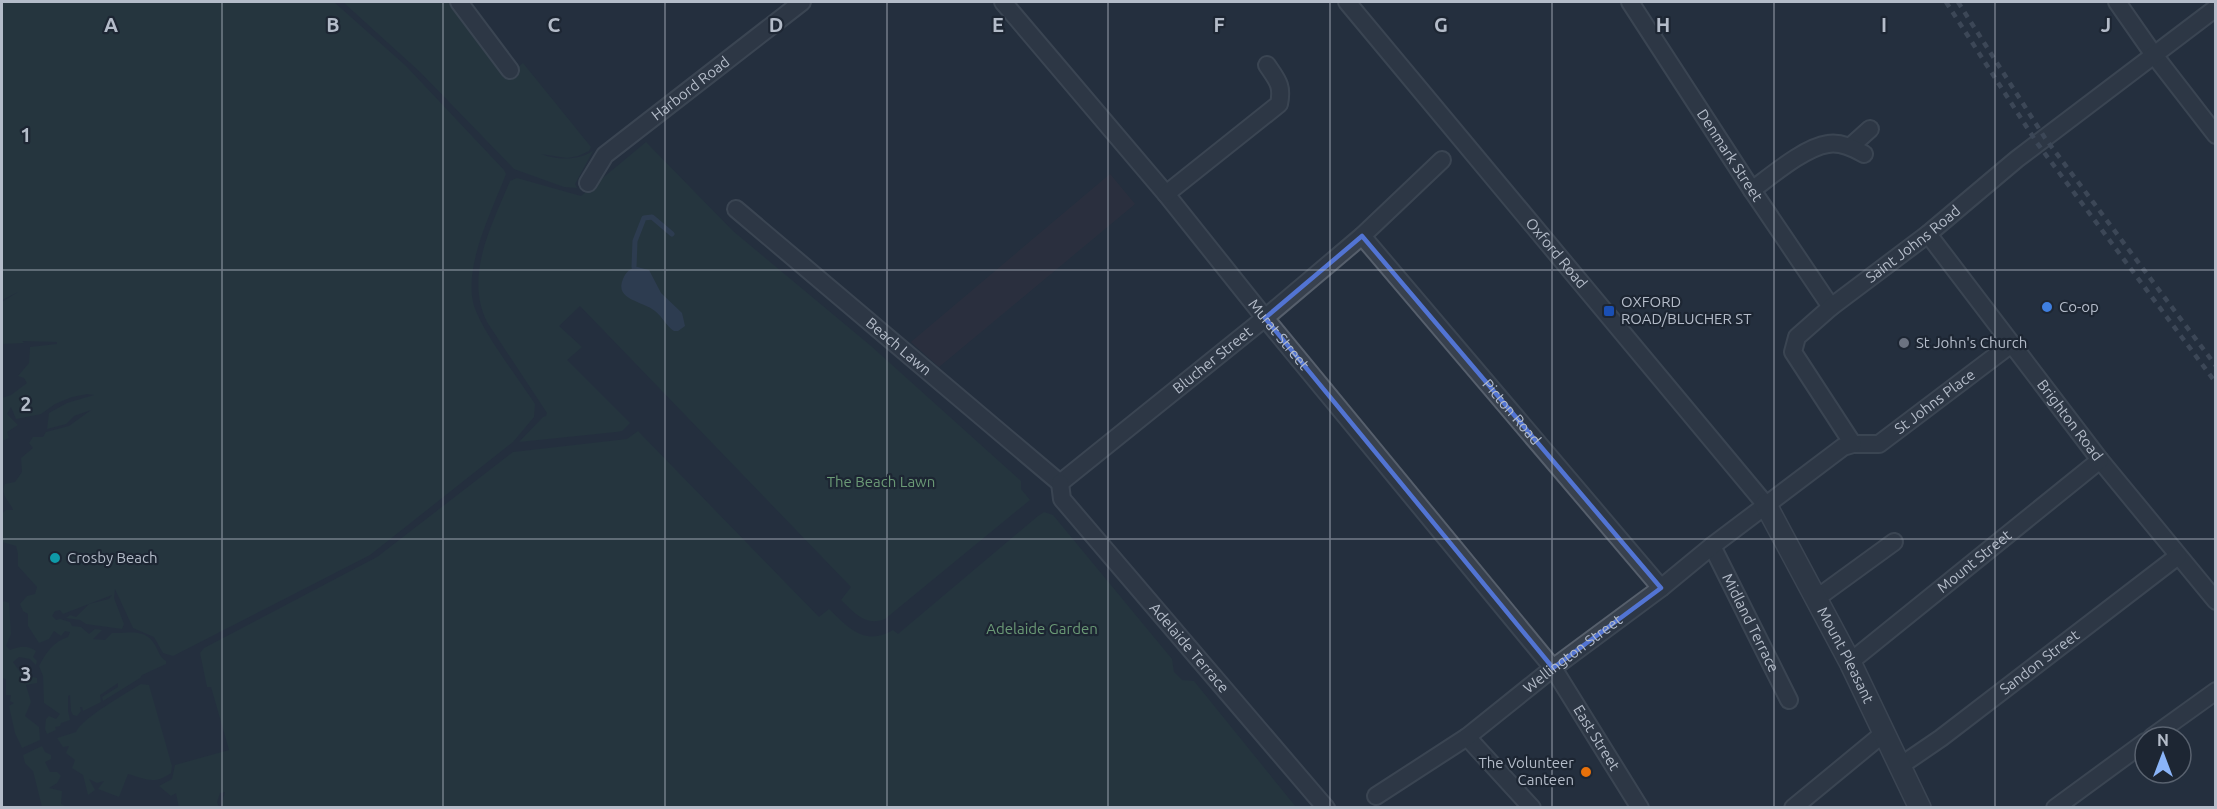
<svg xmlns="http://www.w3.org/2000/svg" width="2217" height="809" font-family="Ubuntu,sans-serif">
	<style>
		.medical { fill: #32303f }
		.green { fill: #263c3f }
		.water { fill: #394c67 }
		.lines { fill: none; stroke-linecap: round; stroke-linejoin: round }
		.stream { stroke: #394c67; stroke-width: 5 }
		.minor-casing { stroke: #565f6c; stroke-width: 20 }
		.tertiary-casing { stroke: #565f6c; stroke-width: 24 }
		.minor { stroke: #38414e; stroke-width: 16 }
		.tertiary { stroke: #38414e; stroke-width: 21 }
		.rail { stroke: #5a6575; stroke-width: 4.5; stroke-dasharray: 6 6; stroke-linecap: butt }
		.marked { fill: none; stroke: #5274d3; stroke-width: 4.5; stroke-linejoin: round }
		.grid { fill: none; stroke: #b4bcc9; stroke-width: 1.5; stroke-opacity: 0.55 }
		.shop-dot { fill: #3f7fe0; stroke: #1d2633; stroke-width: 2 }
		.transit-dot { fill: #1a4fb4; stroke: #1d2633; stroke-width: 2 }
		.worship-dot { fill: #6b7280; stroke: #1d2633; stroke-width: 2 }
		.culture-dot { fill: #0f9aa8; stroke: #1d2633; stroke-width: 2 }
		.food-dot { fill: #e8710a; stroke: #1d2633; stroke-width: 2 }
		.labels { text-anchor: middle; stroke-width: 4.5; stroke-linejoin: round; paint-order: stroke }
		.street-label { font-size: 15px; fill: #b4bcc9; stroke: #1d2633 }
		.poi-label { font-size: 15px; fill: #b4bcc9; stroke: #1d2633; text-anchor: start }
		.park-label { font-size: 15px; fill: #6b9a76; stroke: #1d2633 }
		.grid-label { font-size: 20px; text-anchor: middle; font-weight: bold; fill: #b4bcc9; stroke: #1d2633; stroke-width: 4.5; stroke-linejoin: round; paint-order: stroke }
	</style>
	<rect width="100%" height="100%" fill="#242f3e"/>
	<polygon class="medical" points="1110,174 1135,204 939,367 911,342"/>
	<g class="green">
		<path d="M2,2H334L406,66L504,170L506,174C492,211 465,262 473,302C479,328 519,379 535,404L534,417L513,442L370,555L173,656L163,653L154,637L133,628L115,589L114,598L124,624L122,629L86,624L80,620L66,618L70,615L76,617L89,604L109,599L112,595L63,614L60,610L55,611L52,616L56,620L60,619L70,622L72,626L81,627L89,634L95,629L102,630L93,639L105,640L112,633C128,634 145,627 155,645C159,652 159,656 166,661V664L142,675L140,678L103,701L102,697L118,687V683L100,695L101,702L83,711L82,707H80L81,711L77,716L73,715L71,711L70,695L68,696V711L70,720L61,723L60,726L55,727L56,730L47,734L45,729L46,719L49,716L56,719L60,714L44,703L43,676L39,666C45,654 54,641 68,637L70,632L65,631L61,636L54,631L49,639L39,643L28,626V614L23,611L20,604L27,596L35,594L37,587L18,566V554L16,546L2,542V514L6,510H13C9,500 0,496 5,484L15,482L22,472L21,458L33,448L29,443L33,437H43L46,432L69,426L91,410L74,416L66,424L47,429L49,413L67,403L94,395L87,394L72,397L55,404L41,414L16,419L11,407L7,414L18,425L7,432L9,438L2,441V398L11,395L27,383L24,378L18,376L29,363L30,347L57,344V342L22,341L24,343L2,344V302L18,292L2,300Z"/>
		<path d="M343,2H451L508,75L523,63L591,147L589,151L578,156L567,158L541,154C557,160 577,161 593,151L575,184L577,188L564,187L514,169L420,72Z"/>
		<path d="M646,142L733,231L871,346L1021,481V489L1030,500L885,619C865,627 854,612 841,600L851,587L580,306L559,326L582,347L567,360L630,423L622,431L616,432L519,442L543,417L546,416L547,413L487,322C464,275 492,225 510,181L517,178L581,196Z"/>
		<path d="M638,431L819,617L829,609C848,627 864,647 893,630L898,634L1038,516L1044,512L1053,515L1172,659L1174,672L1182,680L1194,681L1296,807H221L225,792L220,793L217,802L219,807L179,808L176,793L171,796L159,786L172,779L175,765L229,750L211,687H207L200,653L204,648L377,557L513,452L627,439Z"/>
		<path d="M4,601L9,603L11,634L6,646L10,650C20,646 27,645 36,651L33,657L37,661L36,665L30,659L19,657L13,662L22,675L37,678V683L26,685L31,702L25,716L39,727L40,740L22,748L15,733L9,706L14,703L10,701L11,695H6V679L2,678V641L3,638L2,637V603Z"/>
		<path d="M141,684L149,685L172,766L171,773C154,785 146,779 128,774L119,797L98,789L104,781L97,783L89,779L95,790L88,795L83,775L72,768L75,760L66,753L69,746L63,747L57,738L76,732C82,718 127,693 141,684Z"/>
		<polygon points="42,746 45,752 51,755 51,759 45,762 50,772 57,772 61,776 57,783 49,788 62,791 61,804 67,807 42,807 33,771 25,763 23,755"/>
	</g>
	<path class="water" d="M637,267L649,270L661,293L682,313L685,326L678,331H674C666,326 663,317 655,311C643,301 614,300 623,279C626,272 630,268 637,267Z"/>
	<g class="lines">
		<polyline class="stream" points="634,267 635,241 644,218 652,217 672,234"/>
		<g class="minor-casing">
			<g id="minor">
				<polyline points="459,2 510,70"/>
				<path id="s1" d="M1003,2L1166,194L1265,318L1553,668L1640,808"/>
				<path id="s2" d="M1347,2L1766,505"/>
				<path id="s3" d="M1630,2L1752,190L1831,307"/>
				<polyline points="2117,2 2154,55 2216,135"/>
				<polyline points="1851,146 1870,129"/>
				<path id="s4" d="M588,183L605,155L802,2"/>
				<path d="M1752,190C1771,176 1805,147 1828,144C1841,142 1853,148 1864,154"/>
				<path d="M1166,194L1279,104C1283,85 1277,80 1267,65"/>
				<path id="s5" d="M736,209L1060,483"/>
				<path id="s6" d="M1928,234L2100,460L2216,601"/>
				<path id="s7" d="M1362,236L1661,588"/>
				<path id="s8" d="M1853,444H1879L2010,345"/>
				<path id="s9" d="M1060,483L1265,318L1362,236L1442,160"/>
				<path id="s10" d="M1060,483L1062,499L1326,808"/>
				<path id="s11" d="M1712,546L1789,700"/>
				<polyline points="1817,598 1894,542"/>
				<path id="s12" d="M1850,662L2100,460"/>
				<polyline points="1467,737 1532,808"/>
				<polyline points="2152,737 2216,691"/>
				<path id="s13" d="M1900,766L1941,738L2178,556"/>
				<path id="s14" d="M1376,796L1467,737L1553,668L1661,588L1712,546L1843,447L1853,444L1793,352L1797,337L1831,307L1928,234L2017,159L2216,8"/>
				<polyline points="1793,808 1884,733"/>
				<polyline points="2055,808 2145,742"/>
			</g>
		</g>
		<g class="tertiary-casing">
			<g id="tertiary">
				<path id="s15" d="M1766,505L1850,662L1920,808"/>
			</g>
		</g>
		<use href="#minor" class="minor"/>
		<use href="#tertiary" class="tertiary"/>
		<g class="rail">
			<polyline points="1946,2 2037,143 2216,383"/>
			<polyline points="1958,2 2045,138 2216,366"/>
		</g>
	</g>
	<path d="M0 0H2217V809H0ZM1362,236L1661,588L1553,668L1265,318Z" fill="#242f3e" fill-opacity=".55" fill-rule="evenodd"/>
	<path class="marked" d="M1362,236L1661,588L1553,668L1265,318Z"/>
	<path class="grid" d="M222,2V808M443,2V808M665,2V808M887,2V808M1108,2V808M1330,2V808M1552,2V808M1774,2V808M1995,2V808M2,270H2216M2,539H2216"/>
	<circle class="shop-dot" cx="2047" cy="307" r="6"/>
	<rect class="transit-dot" x="1603" y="305" width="12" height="12" rx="3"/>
	<circle class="worship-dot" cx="1904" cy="343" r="6"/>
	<circle class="culture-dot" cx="55" cy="558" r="6"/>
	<circle class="food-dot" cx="1586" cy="772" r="6"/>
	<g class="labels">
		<g class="street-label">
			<text dy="5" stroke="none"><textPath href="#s4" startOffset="141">Harbord Road</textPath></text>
			<text dy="5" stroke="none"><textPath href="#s3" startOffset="183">Denmark Street</textPath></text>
			<text dy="5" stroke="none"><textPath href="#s14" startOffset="868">Saint Johns Road</textPath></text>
			<text dy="5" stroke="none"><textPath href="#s2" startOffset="327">Oxford Road</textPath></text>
			<text dy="5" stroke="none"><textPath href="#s1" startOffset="432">Murat Street</textPath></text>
			<text dy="5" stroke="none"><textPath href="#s5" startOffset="213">Beach Lawn</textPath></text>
			<text dy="5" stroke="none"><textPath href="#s9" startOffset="196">Blucher Street</textPath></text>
			<text dy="5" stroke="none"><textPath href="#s8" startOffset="96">St Johns Place</textPath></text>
			<text dy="5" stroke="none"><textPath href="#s7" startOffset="231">Picton Road</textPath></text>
			<text dy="5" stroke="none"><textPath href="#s6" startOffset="234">Brighton Road</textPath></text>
			<text dy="5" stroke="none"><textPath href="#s12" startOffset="160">Mount Street</textPath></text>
			<text dy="5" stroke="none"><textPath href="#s11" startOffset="86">Midland Terrace</textPath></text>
			<text dy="5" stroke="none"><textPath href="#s10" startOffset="212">Adelaide Terrace</textPath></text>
			<text dy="5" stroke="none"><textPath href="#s14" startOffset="243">Wellington Street</textPath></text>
			<text dy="5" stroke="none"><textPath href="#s15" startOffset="170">Mount Pleasant</textPath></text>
			<text dy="5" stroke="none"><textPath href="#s13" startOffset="174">Sandon Street</textPath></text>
			<text dy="5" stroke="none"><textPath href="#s1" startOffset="946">East Street</textPath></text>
		</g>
		<g class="poi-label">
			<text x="1621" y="307">OXFORD<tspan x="1621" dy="17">ROAD/BLUCHER ST</tspan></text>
			<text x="2059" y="312">Co-op</text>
			<text x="1916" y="348">St John's Church</text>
			<text x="67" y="563">Crosby Beach</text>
			<text x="1574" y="768" text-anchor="end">The Volunteer<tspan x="1574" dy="17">Canteen</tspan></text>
		</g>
		<g class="park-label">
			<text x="881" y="487">The Beach Lawn</text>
			<text x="1042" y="634">Adelaide Garden</text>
		</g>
	</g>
	<g class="grid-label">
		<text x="111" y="32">A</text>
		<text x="333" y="32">B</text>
		<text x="554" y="32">C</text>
		<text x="776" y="32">D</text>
		<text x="998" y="32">E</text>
		<text x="1219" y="32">F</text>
		<text x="1441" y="32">G</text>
		<text x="1663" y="32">H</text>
		<text x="1884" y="32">I</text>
		<text x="2106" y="32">J</text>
		<text x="26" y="142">1</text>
		<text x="26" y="411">2</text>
		<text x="26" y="681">3</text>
	</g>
	<rect width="2217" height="809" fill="none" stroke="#b4bcc9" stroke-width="6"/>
	<g transform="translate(2163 755)"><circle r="28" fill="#1d2633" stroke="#59626f" stroke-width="1.5"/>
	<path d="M0-4.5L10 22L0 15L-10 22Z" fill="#8ab4f8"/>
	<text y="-9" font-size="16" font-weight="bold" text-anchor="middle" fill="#b4bcc9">N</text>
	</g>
</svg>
